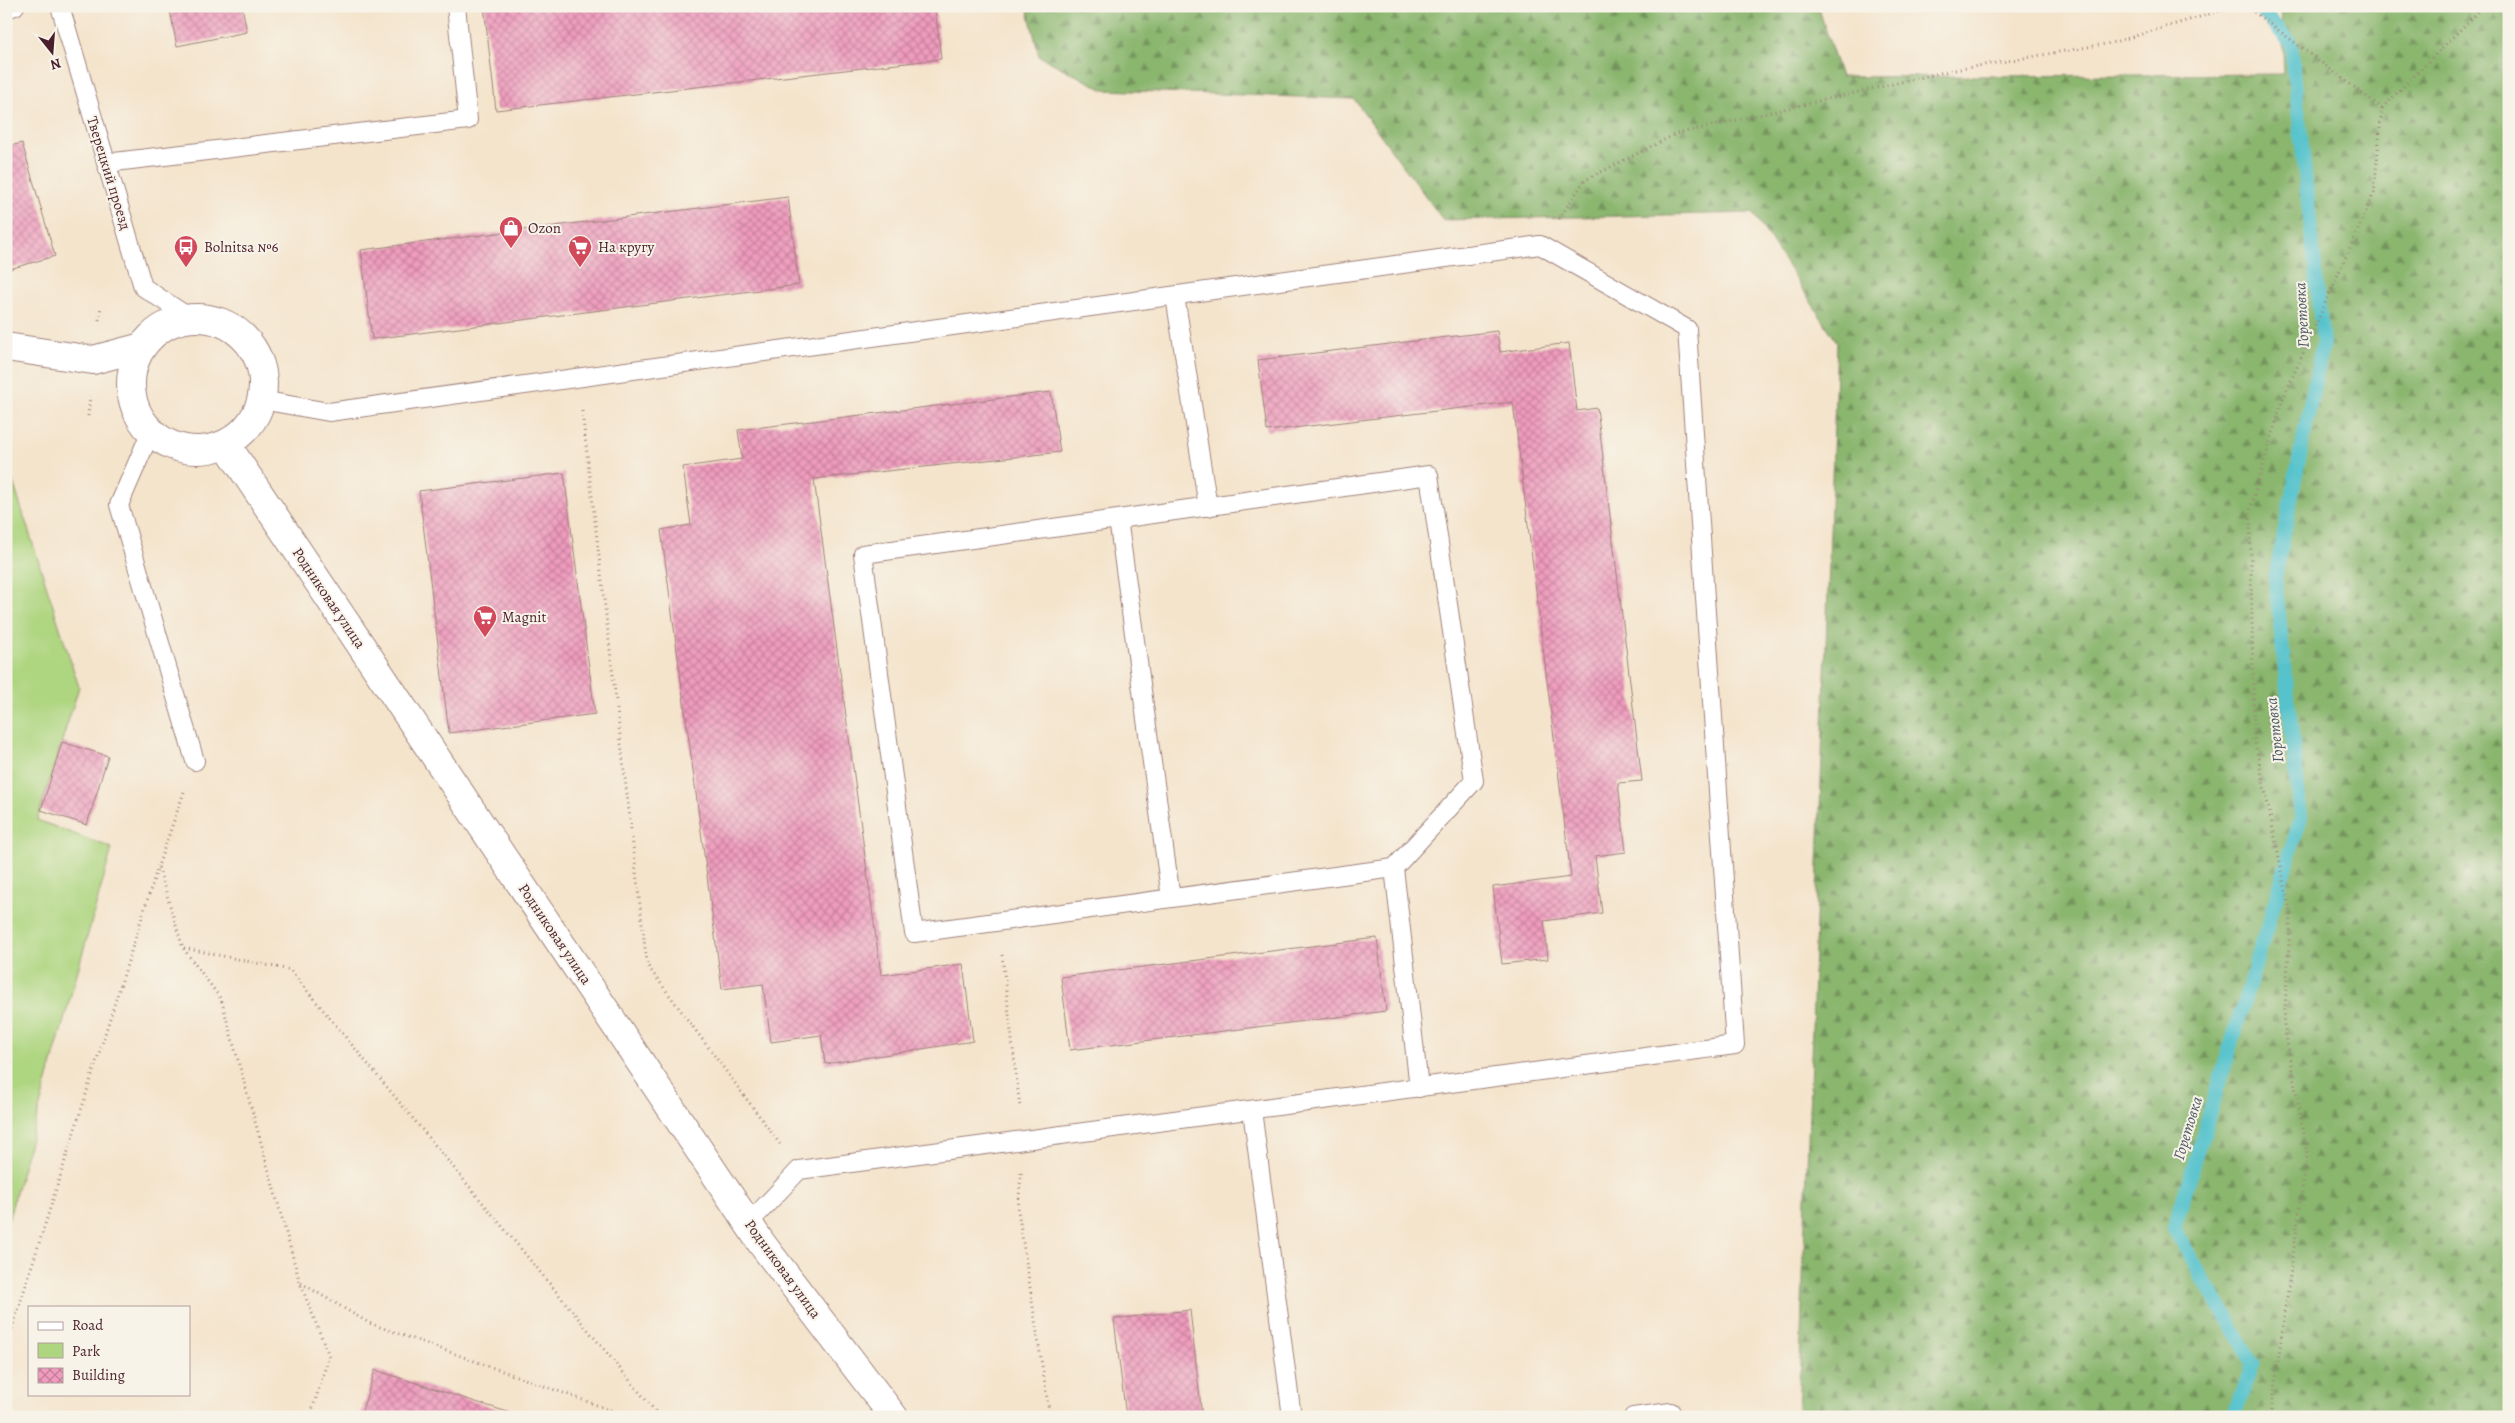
<svg xmlns="http://www.w3.org/2000/svg" width="2515" height="1423" font-family="Alegreya,serif">
	<style>
		.green { fill: #aed580; stroke: #7c7a56 }
		.forest { fill: url(#forest-firs); stroke: #6a6a4c }
		.lines { fill: none; stroke-linecap: round; stroke-linejoin: round }
		.stream { stroke: #55c2cc; stroke-width: 14 }
		.building { fill: url(#building-cross-hatch) }
		.service-casing { stroke: #9f827c; stroke-width: 20 }
		.minor-casing { stroke: #9f827c; stroke-width: 30 }
		.tertiary-casing { stroke: #9f827c; stroke-width: 30 }
		.path { stroke: #9f827c; stroke-width: 3; stroke-dasharray: 1 4; stroke-linecap: butt }
		.service { stroke: #fff; stroke-width: 18 }
		.minor { stroke: #fff; stroke-width: 28 }
		.tertiary { stroke: #fff; stroke-width: 28 }
		.labels { text-anchor: middle; stroke-width: 4; stroke-linejoin: round; paint-order: stroke }
		.street-label { font-size: 15px; fill: #4a1f2b; stroke: #f7f3e8 }
		.poi-label { font-size: 15px; fill: #4a1f2b; stroke: #f7f3e8; text-anchor: start }
		.water-label { font-size: 16px; font-style: italic; fill: #4e5863; stroke: #f7f3e8 }
	</style>
	<defs>
		<pattern id="forest-firs" width="22" height="20" patternUnits="userSpaceOnUse" patternTransform="scale(1.25)"><rect width="22" height="20" fill="#8ab66e"/><path d="M5 1l3.5 6h-7zM16 11l3.5 6h-7z" fill="#73935b"/></pattern>
		<pattern id="building-cross-hatch" width="8" height="8" patternUnits="userSpaceOnUse" patternTransform="scale(1.25)"><rect width="8" height="8" fill="#ef9bbd"/><path d="M0 0l8 8M0 8l8-8" fill="none" stroke="#c47e9a"/></pattern>
	</defs>
	<rect width="100%" height="100%" fill="#f7f3e8"/>
	<filter id="ink" filterUnits="userSpaceOnUse"><feTurbulence type="fractalNoise" baseFrequency=".02" numOctaves="2"/><feDisplacementMap in="SourceGraphic" scale="10" xChannelSelector="R" yChannelSelector="G"/><feConvolveMatrix kernelMatrix="1 2 1 2 8 2 1 2 1" color-interpolation-filters="sRGB"/></filter>
	<filter id="wash" filterUnits="userSpaceOnUse"><feTurbulence type="fractalNoise" baseFrequency=".0096" numOctaves="4" result="noise"/><feDisplacementMap in="SourceGraphic" scale="20" xChannelSelector="R" yChannelSelector="G"/><feGaussianBlur stdDeviation="1.12" result="paint"/><feColorMatrix in="noise" values="0 0 0 0 0 0 0 0 0 0 0 0 0 0 0 0 0 1.4 0 .05"/><feComposite in="paint" operator="in"/></filter>
	<g filter="url(#wash)">
		<rect width="100%" height="100%" fill="#f4e4cc"/>
		<polygon class="green" points="11,476 79,687 37,820 112,848 6,1228 6,477"/>
		<polygon class="forest" points="1027,6 1818,6 1841,77 2284,74 2281,6 2509,6 2509,1417 1798,1417 1837,342 1753,213 1443,220 1354,99 1104,90 1039,56"/>
		<g class="lines">
			<polyline class="stream" points="2233,1417 2253,1363 2174,1229 2301,817 2275,578 2323,342 2291,43 2263,12"/>
		</g>
		<g id="blocks">
			<g class="building">
				<polygon points="169,6 242,6 247,32 177,46"/>
				<polygon points="484,6 935,6 941,59 496,110"/>
				<polygon points="22,143 55,256 6,270 6,147"/>
				<polygon points="788,197 799,285 372,339 361,250"/>
				<polygon points="1497,331 1500,352 1569,343 1577,411 1597,408 1642,781 1618,783 1626,852 1595,856 1602,913 1544,921 1548,959 1502,964 1493,887 1571,877 1513,402 1267,431 1258,360"/>
				<polygon points="1051,392 1060,452 814,479 881,975 963,964 973,1041 825,1064 821,1035 771,1042 763,984 722,989 661,530 691,525 683,467 742,459 738,430"/>
				<polygon points="564,473 595,714 449,733 419,491"/>
				<polygon points="62,742 108,756 87,825 41,810"/>
				<polygon points="1377,938 1386,1011 1070,1050 1061,977"/>
				<polygon points="1190,1310 1202,1417 1126,1417 1114,1319"/>
				<polygon points="375,1370 520,1416 520,1417 360,1417"/>
			</g>
		</g>
	</g>
	<g filter="url(#ink)">
		<use href="#blocks" fill-opacity="0" stroke="#9f827c" stroke-width="1"/>
		<g class="lines">
			<g class="service-casing">
				<g id="service">
					<polyline points="60,6 143,287 190,318"/>
					<polyline points="6,9 15,6"/>
					<polyline points="106,163 468,120 456,6"/>
					<polyline points="1175,296 1208,507"/>
					<polyline points="261,400 329,412 1540,245 1687,329 1735,1045 799,1170 749,1223"/>
					<polyline points="151,431 119,505 195,761"/>
					<polyline points="1118,519 863,554 914,933 1394,868 1474,781 1429,475 1118,519 1171,898"/>
					<polyline points="1394,868 1419,1088"/>
					<polyline points="1252,1110 1292,1417"/>
					<polyline points="1633,1417 1671,1412 1672,1417"/>
				</g>
			</g>
			<g class="minor-casing">
				<polyline id="minor" points="226,444 762,1244 894,1417"/>
			</g>
			<g class="tertiary-casing">
				<g id="tertiary">
					<circle cx="197" cy="384" r="66"/>
					<polyline points="6,347 93,360 142,347"/>
				</g>
			</g>
			<g class="path">
				<polyline points="2246,6 2382,108 2374,193 2282,401 2250,510 2254,738 2291,915 2284,1024 2307,1156 2270,1417"/>
				<polyline points="2382,108 2484,6"/>
				<polyline points="1559,219 1585,180 1676,134 1949,71 2111,43 2237,6"/>
				<polyline points="99,320 101,306"/>
				<polyline points="582,411 647,965 780,1144"/>
				<polyline points="88,416 90,396"/>
				<polyline points="184,792 158,866 183,948 221,999 300,1283 329,1356 310,1417"/>
				<polyline points="184,948 290,970 660,1417"/>
				<polyline points="1002,955 1020,1108"/>
				<polyline points="1021,1173 1018,1210 1050,1417"/>
				<polyline points="301,1283 369,1323 630,1417"/>
				<polyline points="6,1348 158,866"/>
			</g>
			<use href="#service" class="service"/>
			<use href="#minor" class="minor"/>
			<use href="#tertiary" class="tertiary"/>
		</g>
	</g>
	<defs>
		<g id="shop-pin" transform="scale(1.25)"><path d="M0 17L-7.5 6A9.5 9.5 0 1 1 7.5 6Z" fill="#d1495b" stroke="#f7f3e8"/><path d="M-5-2.5h2.3a2.7 3.5 0 0 1 5.4 0H5L5.5 6h-11ZM-1.5-2.5h3a1.5 2.3 0 0 0-3 0Z" fill="#fff"/></g>
		<g id="bus-pin" transform="scale(1.25)"><path d="M0 17L-7.5 6A9.5 9.5 0 1 1 7.5 6Z" fill="#d1495b" stroke="#f7f3e8"/><path d="M-5-6H5V4H4V6H2V4H-2V6H-4V4H-5ZM-3.5-4V0h7V-4ZM-3.5 1.2v1.5H-2V1.2ZM2 1.2v1.5H3.5V1.2Z" fill="#fff"/></g>
		<g id="supermarket-pin" transform="scale(1.25)"><path d="M0 17L-7.5 6A9.5 9.5 0 1 1 7.5 6Z" fill="#d1495b" stroke="#f7f3e8"/><path d="M-6-5.5h2.5l.6 2H6L4.5 2H-2.5L-4.4-4H-6ZM-1.5 3.2a1.3 1.3 0 1 0 .1 0ZM3 3.2a1.3 1.3 0 1 0 .1 0Z" fill="#fff"/></g>
	</defs>
	<g fill-rule="evenodd">
		<use href="#shop-pin" x="511" y="228"/>
		<use href="#bus-pin" x="186" y="247"/>
		<use href="#supermarket-pin" x="580" y="247"/>
		<use href="#supermarket-pin" x="485" y="617"/>
	</g>
	<g class="labels">
		<g class="street-label">
			<text transform="translate(109 173) rotate(73)" y="5">Тверецкий проезд</text>
			<text transform="translate(329 598) rotate(56)" y="5">Родниковая улица</text>
			<text transform="translate(555 934) rotate(56)" y="5">Родниковая улица</text>
			<text transform="translate(783 1269) rotate(54)" y="5">Родниковая улица</text>
		</g>
		<g class="poi-label">
			<text x="528" y="233">Ozon</text>
			<text x="204" y="252">Bolnitsa №6</text>
			<text x="598" y="252">На кругу</text>
			<text x="502" y="622">Magnit</text>
		</g>
		<g class="water-label">
			<text transform="translate(2301 315) rotate(-93)" y="6">Горетовка</text>
			<text transform="translate(2274 730) rotate(-96)" y="6">Горетовка</text>
			<text transform="translate(2187 1128) rotate(-73)" y="6">Горетовка</text>
		</g>
	</g>
	<rect width="2515" height="1423" fill="none" stroke="#f7f3e8" stroke-width="25"/>
	<rect x="28" y="1306" width="162" height="90" fill="#f7f3e8" stroke="#b29e9c"/>
	<rect x="38" y="1322" width="25" height="8" fill="#ffffff" stroke="#b29e9c"/>
	<text x="72" y="1330" font-size="15" fill="#4a1f2b">Road</text>
	<rect x="38" y="1343" width="25" height="15" fill="#aed580" stroke="#b29e9c"/>
	<text x="72" y="1356" font-size="15" fill="#4a1f2b">Park</text>
	<rect x="38" y="1368" width="25" height="15" fill="url(#building-cross-hatch)" stroke="#b29e9c"/>
	<text x="72" y="1380" font-size="15" fill="#4a1f2b">Building</text>
	<g transform="translate(52 52) rotate(163)" stroke="#f7f3e8" stroke-width="4" paint-order="stroke">
	<path d="M0-4L9 19L0 12L-9 19Z" fill="#4a1f2b"/>
	<text y="-8" font-size="14" font-weight="bold" text-anchor="middle" fill="#4a1f2b">N</text>
	</g>
</svg>
